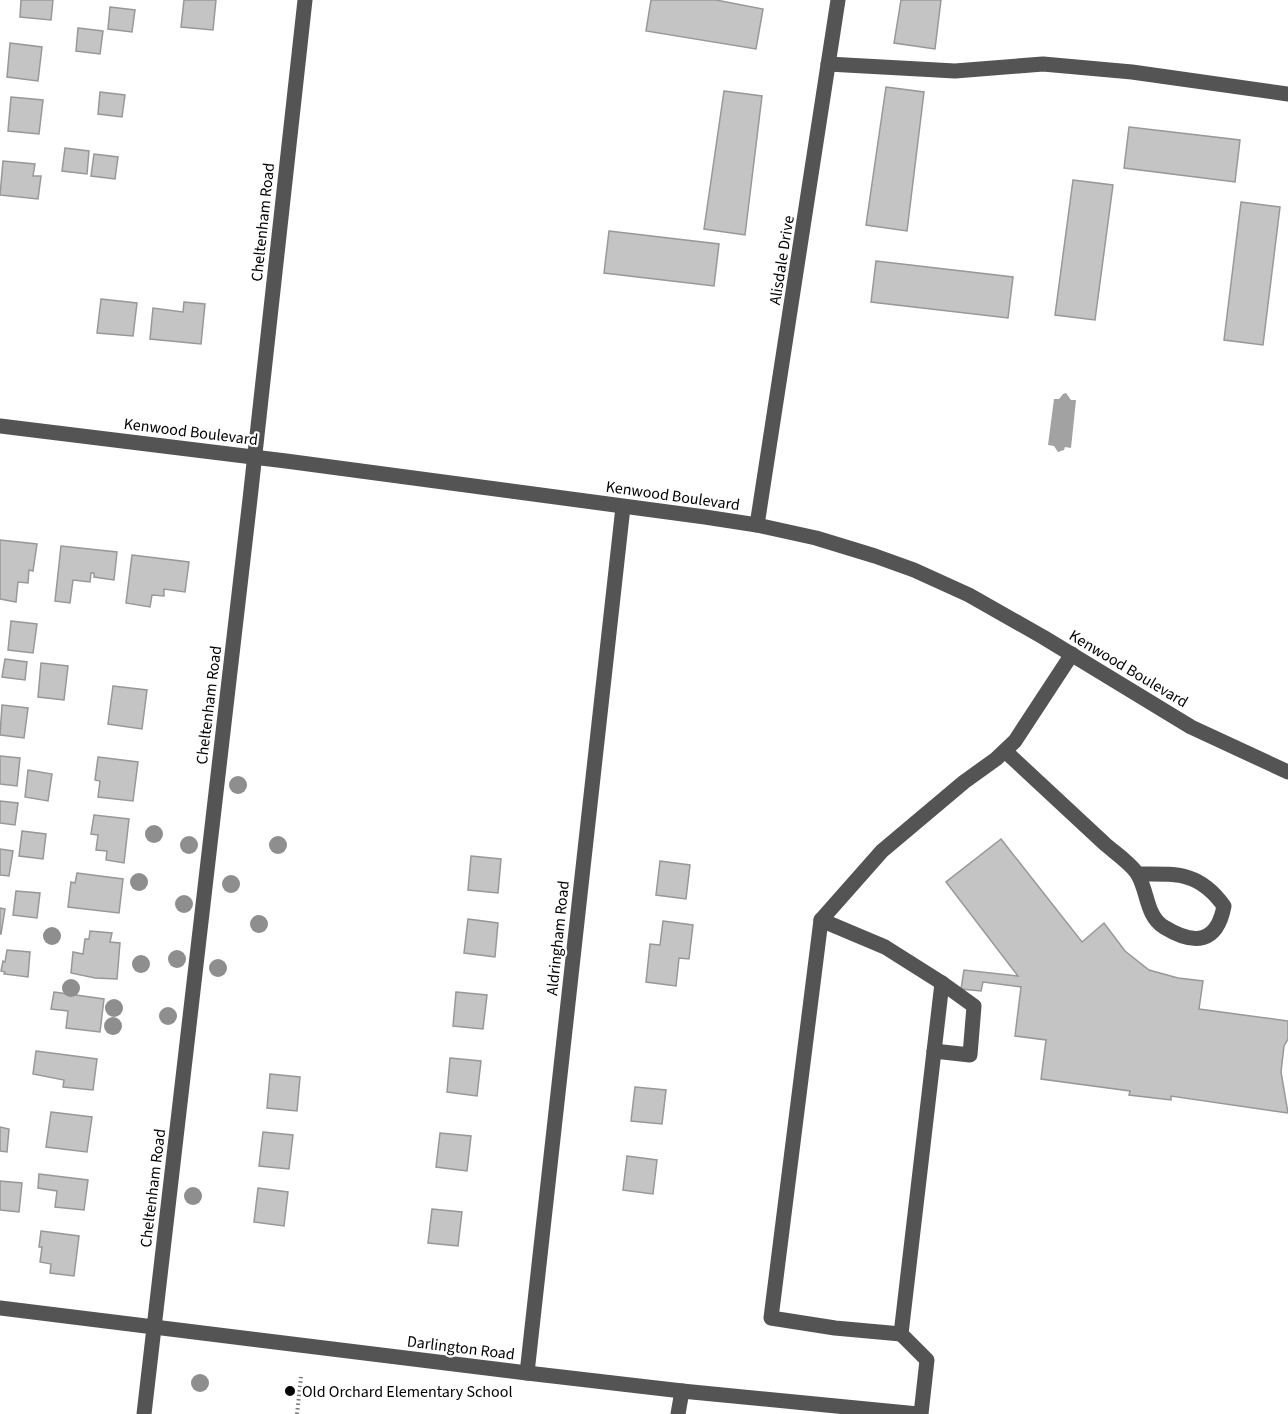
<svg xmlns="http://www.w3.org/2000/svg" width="1288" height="1414" font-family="'Source Sans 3',sans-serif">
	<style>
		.water { fill: #a2a2a2 }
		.building { fill: #c4c4c4; stroke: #989898; stroke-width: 1.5 }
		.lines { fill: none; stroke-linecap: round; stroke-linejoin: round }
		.path { stroke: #767676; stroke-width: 4; stroke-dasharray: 1.5 3; stroke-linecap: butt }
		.minor { stroke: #545454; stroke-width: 15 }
		.tree { fill: #8e8e8e }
		.poi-dot { fill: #000; stroke: #fff; stroke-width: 2 }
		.labels { text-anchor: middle; stroke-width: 4.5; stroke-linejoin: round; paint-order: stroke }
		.street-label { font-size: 16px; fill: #000; stroke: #fff }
		.poi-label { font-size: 16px; fill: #000; stroke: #fff; text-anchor: start }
	</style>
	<rect width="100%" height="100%" fill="#fff"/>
	<polygon class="water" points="1066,393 1071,400 1076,400 1071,448 1065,447 1064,450 1058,452 1054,446 1048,445 1054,399 1059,399 1063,394"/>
	<g class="building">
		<polygon points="21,0 53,0 51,20 20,17"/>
		<polygon points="184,0 216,0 213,30 181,27"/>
		<polygon points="651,0 716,0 763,9 756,49 646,31"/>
		<polygon points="901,0 941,0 935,49 894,43"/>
		<polygon points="110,7 135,10 132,32 108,29"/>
		<polygon points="78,28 103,31 100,54 76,51"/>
		<polygon points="10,43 42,47 38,81 7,77"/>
		<polygon points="886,87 924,92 907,231 866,225"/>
		<polygon points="724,91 762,96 745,235 704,229"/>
		<polygon points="100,92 125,95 122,117 98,114"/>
		<polygon points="11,97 43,100 39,134 8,131"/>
		<polygon points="1129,127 1240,140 1235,182 1124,168"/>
		<polygon points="65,148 89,151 87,174 62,171"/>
		<polygon points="94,154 118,157 115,179 91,176"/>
		<polygon points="3,161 35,164 33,176 41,176 38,199 0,195"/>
		<polygon points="1073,180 1113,185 1095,320 1055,315"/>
		<polygon points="1241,202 1280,207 1263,345 1224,340"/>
		<polygon points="609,231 719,244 714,286 604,273"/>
		<polygon points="876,261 1013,277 1008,318 871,302"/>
		<polygon points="101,299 137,303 133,336 97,333"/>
		<polygon points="184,302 205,304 201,344 150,339 153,308 183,312"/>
		<polygon points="0,540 37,544 33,571 29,570 28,583 18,582 16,602 0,599"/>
		<polygon points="61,546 117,552 114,580 94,577 94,573 91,573 90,582 73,580 70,603 55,601"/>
		<polygon points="132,555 189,562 185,592 164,589 164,596 152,595 150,607 126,603"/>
		<polygon points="11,621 37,624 33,653 8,650"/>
		<polygon points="5,659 27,662 25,680 2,677"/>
		<polygon points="41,663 68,666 64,700 38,697"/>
		<polygon points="113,686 147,690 142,729 108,724"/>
		<polygon points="2,705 28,708 24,738 0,735"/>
		<polygon points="0,756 20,758 17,786 0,784"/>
		<polygon points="98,757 138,762 133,801 98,797 100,781 95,780"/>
		<polygon points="28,770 52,774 48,801 25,797"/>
		<polygon points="0,801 18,803 15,825 0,823"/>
		<polygon points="94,815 129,819 124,863 106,860 107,851 96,850 98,835 91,834"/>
		<polygon points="22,831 46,834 43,859 19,856"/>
		<polygon points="1001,839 1082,942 1104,923 1125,951 1149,970 1178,978 1203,981 1199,1009 1288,1021 1288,1039 1284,1046 1281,1072 1288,1113 1171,1096 1171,1100 1129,1095 1130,1091 1041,1079 1046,1040 1015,1036 1021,987 983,982 981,991 961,989 964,970 1018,976 946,882"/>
		<polygon points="0,849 13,851 9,876 0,875"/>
		<polygon points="471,856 501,859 498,893 468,890"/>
		<polygon points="660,861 690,865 686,899 656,895"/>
		<polygon points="77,873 123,879 119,913 68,907 71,882 75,883"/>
		<polygon points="16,891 40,893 37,918 13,915"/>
		<polygon points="0,908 5,909 1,934 0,934"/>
		<polygon points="468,919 498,923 495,957 464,953"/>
		<polygon points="663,921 693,925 689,959 679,958 676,986 646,982 650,944 660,945"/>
		<polygon points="90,931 112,933 110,942 120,943 117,979 95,978 71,973 73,952 83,954 85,939 89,939"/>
		<polygon points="7,950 30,952 28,977 4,974 5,972 1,971 3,961 5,962"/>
		<polygon points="54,992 104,999 100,1032 66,1028 68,1011 51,1009"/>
		<polygon points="456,992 487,995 483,1029 453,1026"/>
		<polygon points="36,1051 97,1059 93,1090 63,1087 64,1080 33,1074"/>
		<polygon points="450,1058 481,1061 477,1096 447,1092"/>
		<polygon points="270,1074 300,1077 297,1111 267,1108"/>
		<polygon points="635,1087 666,1090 662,1124 631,1121"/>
		<polygon points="51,1112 92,1117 87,1152 46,1147"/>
		<polygon points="0,1127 9,1129 7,1152 0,1151"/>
		<polygon points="263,1132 293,1135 289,1169 259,1166"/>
		<polygon points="440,1133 471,1136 467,1171 436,1167"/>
		<polygon points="627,1156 657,1160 653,1194 623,1190"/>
		<polygon points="39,1174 88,1180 84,1210 55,1207 57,1191 38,1188"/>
		<polygon points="0,1181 22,1183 19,1212 0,1210"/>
		<polygon points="258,1188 288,1192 284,1226 254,1222"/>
		<polygon points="432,1209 462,1212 458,1246 428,1243"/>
		<polygon points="41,1231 79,1236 74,1276 50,1273 51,1264 40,1262 42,1247 39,1247"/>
	</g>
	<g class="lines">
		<polyline class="path" points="297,1414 301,1377"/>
		<g class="minor">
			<polyline points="828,64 955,71 1043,64 1132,72 1288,94"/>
			<polyline points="0,426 286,461 705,517 757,525 816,538 875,556 914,570 969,595 1043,637 1191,727 1288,772"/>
			<polyline points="757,525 838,0"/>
			<path d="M1005,751C1038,782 1072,813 1105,844C1114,852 1133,865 1138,875C1148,892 1146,916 1164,927C1195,946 1217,943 1224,906C1199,871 1176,874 1138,874"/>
			<polyline points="821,920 885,947 942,983 901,1334 927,1360 921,1414"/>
			<polyline points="934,1051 970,1055 974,1006 942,983"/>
			<polyline points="0,1308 527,1373 682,1391 918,1414"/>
			<polyline points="901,1334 835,1328 771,1318 821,920 882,851 964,782 996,759 1015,741 1072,654"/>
			<polyline points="527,1373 623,507"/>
			<polyline points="144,1414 250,499 305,0"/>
			<polyline points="678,1414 682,1391"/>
		</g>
	</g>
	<g class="tree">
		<circle cx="238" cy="785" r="9"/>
		<circle cx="154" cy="834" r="9"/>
		<circle cx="189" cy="845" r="9"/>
		<circle cx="278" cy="845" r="9"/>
		<circle cx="139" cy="882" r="9"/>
		<circle cx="231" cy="884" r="9"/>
		<circle cx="184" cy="904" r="9"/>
		<circle cx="259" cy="924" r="9"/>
		<circle cx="52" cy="936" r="9"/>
		<circle cx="177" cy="959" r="9"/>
		<circle cx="141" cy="964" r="9"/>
		<circle cx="218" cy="968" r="9"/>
		<circle cx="71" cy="988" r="9"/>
		<circle cx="114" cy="1008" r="9"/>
		<circle cx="168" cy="1016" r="9"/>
		<circle cx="113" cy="1026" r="9"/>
		<circle cx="193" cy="1196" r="9"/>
		<circle cx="200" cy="1383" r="9"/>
	</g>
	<circle class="poi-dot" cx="290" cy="1391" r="6"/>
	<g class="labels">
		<g class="street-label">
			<text transform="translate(262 222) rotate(-84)" y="6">Cheltenham Road</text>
			<text transform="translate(781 260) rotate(-81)" y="6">Alisdale Drive</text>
			<text transform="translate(191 431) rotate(7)" y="6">Kenwood Boulevard</text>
			<text transform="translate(673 495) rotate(8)" y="6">Kenwood Boulevard</text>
			<text transform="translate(1129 668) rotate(31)" y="6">Kenwood Boulevard</text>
			<text transform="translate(208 705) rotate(-83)" y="6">Cheltenham Road</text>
			<text transform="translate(557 938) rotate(-84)" y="6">Aldringham Road</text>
			<text transform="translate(152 1188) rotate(-83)" y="6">Cheltenham Road</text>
			<text transform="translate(461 1347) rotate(7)" y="6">Darlington Road</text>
		</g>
		<g class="poi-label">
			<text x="302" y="1397">Old Orchard Elementary School</text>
		</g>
	</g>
</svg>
